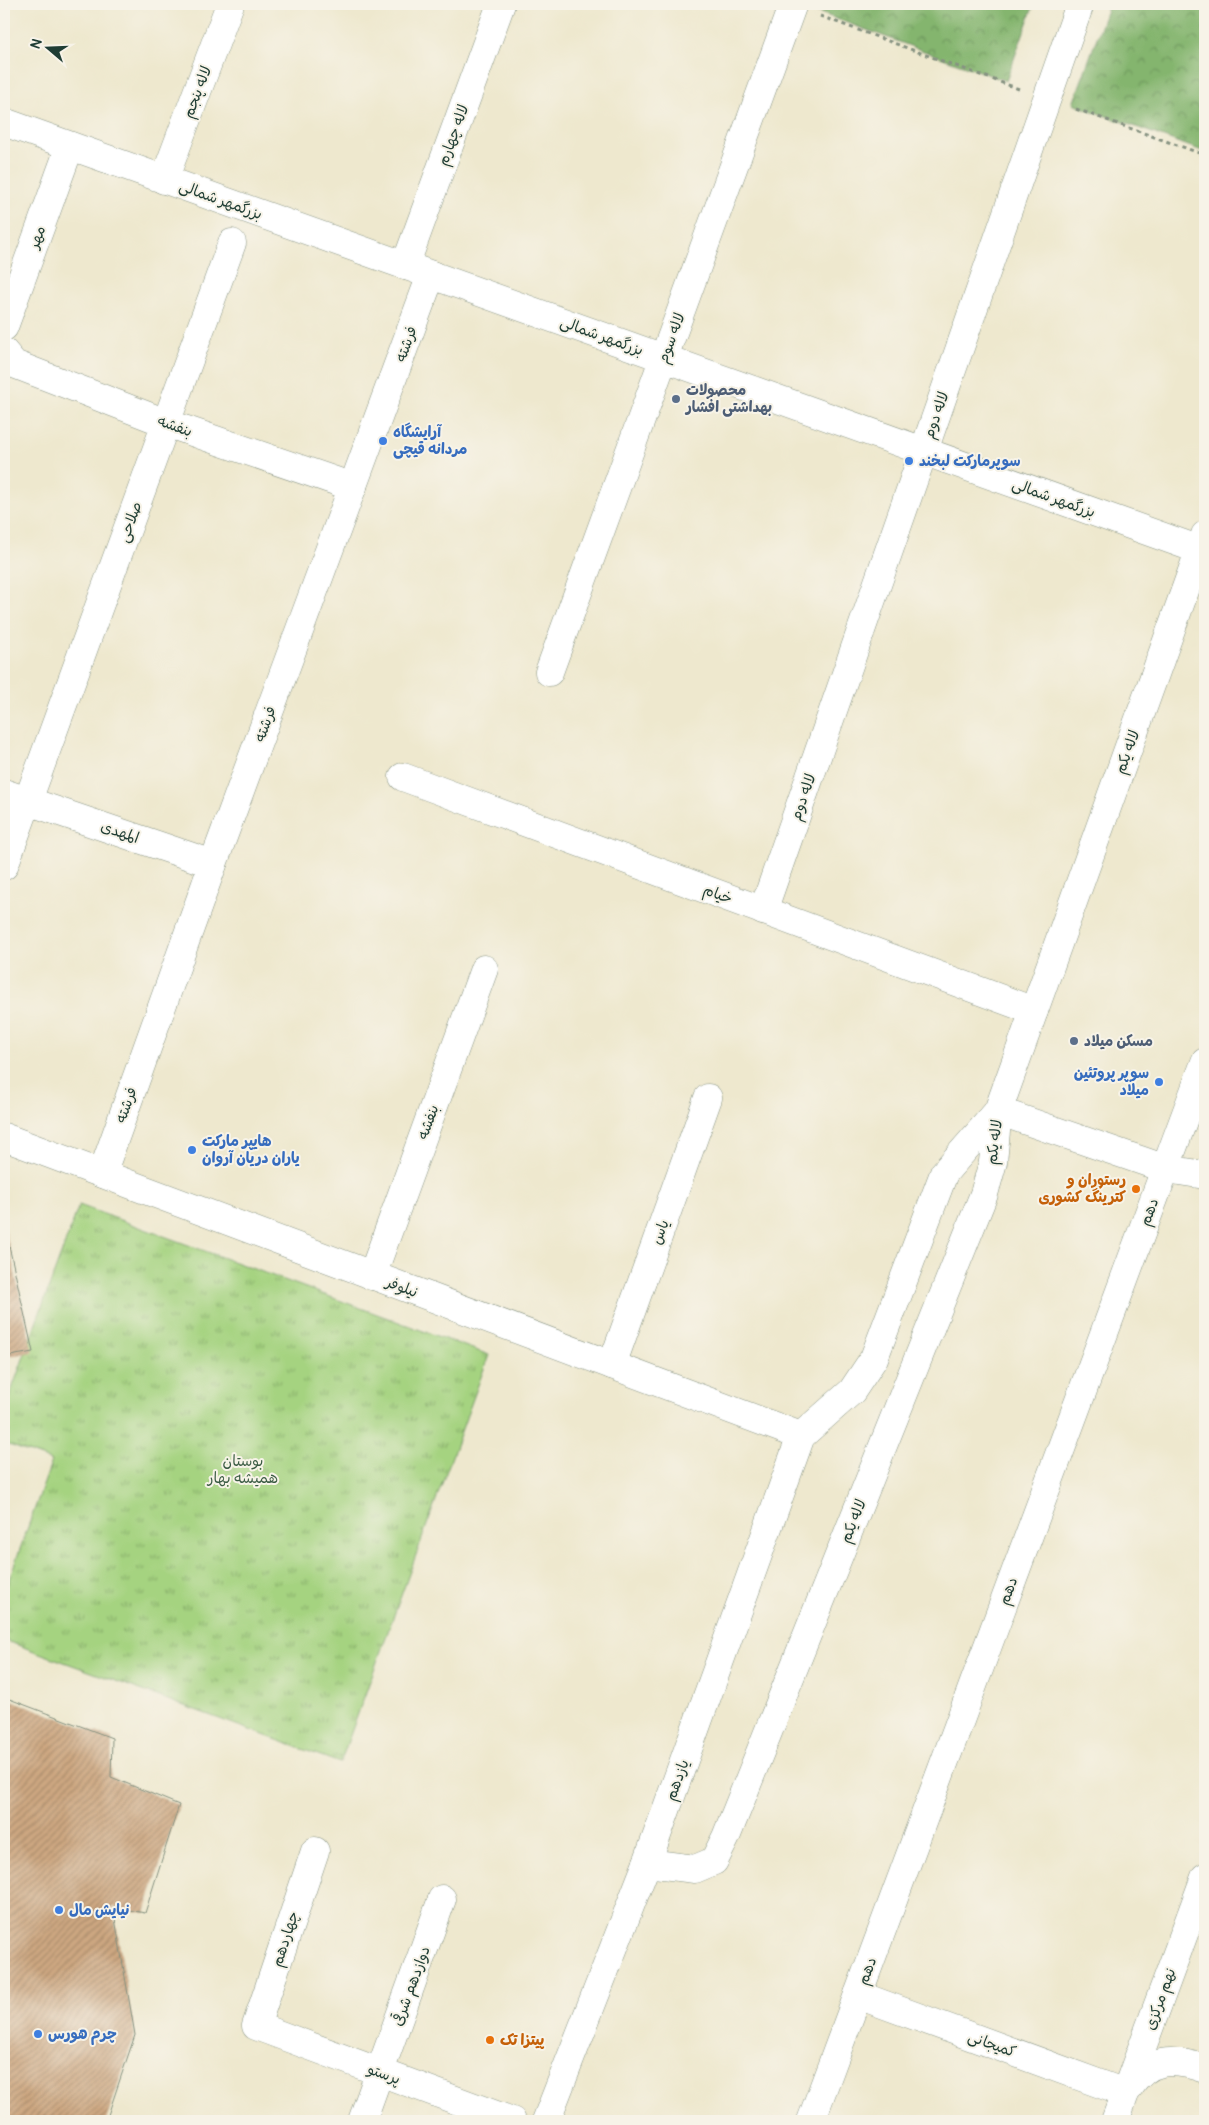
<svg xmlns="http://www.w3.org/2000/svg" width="1209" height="2125" font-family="Pangolin,'Playpen Sans Arabic',sans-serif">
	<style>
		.forest { fill: url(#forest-crowns); stroke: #527951 }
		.park { fill: url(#park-tufts); stroke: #62885a }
		.building { fill: url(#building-hatch) }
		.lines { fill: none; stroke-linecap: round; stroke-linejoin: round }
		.street-casing { stroke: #869281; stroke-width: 29 }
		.path { stroke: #869281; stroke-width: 3; stroke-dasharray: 4 4; stroke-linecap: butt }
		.street { stroke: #fff; stroke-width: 28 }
		.service-dot { fill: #5c6f8a; stroke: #f7f3e8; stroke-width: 2 }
		.shop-dot { fill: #3f7fe0; stroke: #f7f3e8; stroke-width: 2 }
		.food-dot { fill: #e8710a; stroke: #f7f3e8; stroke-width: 2 }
		.labels { text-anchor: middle; stroke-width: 4; stroke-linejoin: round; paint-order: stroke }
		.street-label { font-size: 15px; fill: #1f3d34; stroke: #f7f3e8 }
		.service-label { font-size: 15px; font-weight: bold; fill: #4e5e75; stroke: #f7f3e8; text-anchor: start }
		.shop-label { font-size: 15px; font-weight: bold; fill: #366cbe; stroke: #f7f3e8; text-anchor: start }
		.food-label { font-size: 15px; font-weight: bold; fill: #c56008; stroke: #f7f3e8; text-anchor: end }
		.park-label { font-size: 15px; fill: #3a5b43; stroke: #f7f3e8 }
	</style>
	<defs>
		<pattern id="forest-crowns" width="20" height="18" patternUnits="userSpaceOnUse" patternTransform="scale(1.25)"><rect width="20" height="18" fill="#84b56e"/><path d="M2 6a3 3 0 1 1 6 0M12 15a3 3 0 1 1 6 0" fill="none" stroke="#6b945b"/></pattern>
		<pattern id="park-tufts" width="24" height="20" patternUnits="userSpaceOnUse" patternTransform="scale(1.25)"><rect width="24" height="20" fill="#a5d380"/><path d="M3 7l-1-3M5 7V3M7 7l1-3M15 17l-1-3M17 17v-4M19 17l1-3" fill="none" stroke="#86ac6a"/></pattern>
		<pattern id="building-hatch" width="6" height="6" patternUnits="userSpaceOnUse" patternTransform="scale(1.25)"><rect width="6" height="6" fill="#cda781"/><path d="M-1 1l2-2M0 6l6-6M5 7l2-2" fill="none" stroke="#a6896a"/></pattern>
	</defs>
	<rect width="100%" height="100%" fill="#f7f3e8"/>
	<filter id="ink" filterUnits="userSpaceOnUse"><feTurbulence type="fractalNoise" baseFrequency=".02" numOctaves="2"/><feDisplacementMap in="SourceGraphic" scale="10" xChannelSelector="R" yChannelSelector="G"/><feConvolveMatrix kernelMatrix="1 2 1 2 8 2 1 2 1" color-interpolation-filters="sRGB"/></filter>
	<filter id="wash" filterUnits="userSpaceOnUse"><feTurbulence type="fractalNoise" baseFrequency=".0096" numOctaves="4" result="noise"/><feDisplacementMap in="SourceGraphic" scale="20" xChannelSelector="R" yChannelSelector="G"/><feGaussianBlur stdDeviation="1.12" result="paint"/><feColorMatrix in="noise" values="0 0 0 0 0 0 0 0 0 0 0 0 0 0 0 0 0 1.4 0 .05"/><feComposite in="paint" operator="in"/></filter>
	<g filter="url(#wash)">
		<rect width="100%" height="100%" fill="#eee8ce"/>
		<g class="forest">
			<polygon points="814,4 1034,4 1006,81 812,10"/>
			<polygon points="1109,4 1205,4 1205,152 1073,104"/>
		</g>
		<polygon class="park" points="79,1205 489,1355 340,1763 4,1640 4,1593 52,1461 4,1443 4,1411"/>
		<g id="blocks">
			<g class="building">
				<polygon points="4,1224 33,1352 4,1357"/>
				<polygon points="4,1697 112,1738 111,1777 179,1805 145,1913 113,1907 135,2035 106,2121 4,2121"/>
			</g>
		</g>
	</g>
	<g filter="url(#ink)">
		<use href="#blocks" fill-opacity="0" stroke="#869281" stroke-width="1"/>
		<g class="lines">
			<g class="street-casing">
				<g id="street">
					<polyline points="4,122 1200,550"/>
					<polyline points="164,180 230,4"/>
					<polyline points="405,266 501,4"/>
					<polyline points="4,327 70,146"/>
					<polyline points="4,352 14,364 166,423 353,487"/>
					<polyline points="549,672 793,4"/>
					<polyline points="403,777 1034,1011"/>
					<polyline points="4,793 213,864"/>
					<polyline points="4,866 232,243"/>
					<polyline points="763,911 1080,4"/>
					<polyline points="998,1111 1166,1169 1205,1175"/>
					<polyline points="4,1137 801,1436"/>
					<polyline points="102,1174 213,864 431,275"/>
					<polyline points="372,1276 484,969"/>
					<polyline points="612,1365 708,1098"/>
					<polyline points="315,1851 256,2026 512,2121"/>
					<polyline points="647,1863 695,1869 714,1861 726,1837 984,1194 993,1162 998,1111 1205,535"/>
					<polyline points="858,1995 1125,2093"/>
					<path d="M1129,2088C1149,2057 1173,2058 1205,2069"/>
					<polyline points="362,2121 442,1899"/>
					<polyline points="546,2121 647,1863 801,1436 852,1391 874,1358 944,1173 998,1111"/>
					<polyline points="811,2121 1205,1062"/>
					<polyline points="1115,2121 1205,1877"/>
				</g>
			</g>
			<g class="path">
				<polyline points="820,16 1019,89"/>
				<polyline points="1076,109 1205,155"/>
			</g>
			<use href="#street" class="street"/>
		</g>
	</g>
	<g class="service-dot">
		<circle cx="676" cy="399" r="5"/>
		<circle cx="1074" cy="1041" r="5"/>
	</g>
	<g class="shop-dot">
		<circle cx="383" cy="441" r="5"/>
		<circle cx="909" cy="461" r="5"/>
		<circle cx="1159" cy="1082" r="5"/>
		<circle cx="192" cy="1150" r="5"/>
		<circle cx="59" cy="1910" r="5"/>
		<circle cx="38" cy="2034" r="5"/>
	</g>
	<g class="food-dot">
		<circle cx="1136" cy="1189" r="5"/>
		<circle cx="490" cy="2040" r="5"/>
	</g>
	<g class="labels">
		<g class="street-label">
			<text transform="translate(197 92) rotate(-69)" y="5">لاله پنجم</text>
			<text transform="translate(453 135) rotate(-70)" y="5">لاله چهارم</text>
			<text transform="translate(221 200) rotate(20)" y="5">بزرگمهر شمالی</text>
			<text transform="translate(37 237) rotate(-70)" y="5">مهر</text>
			<text transform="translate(602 336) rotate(20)" y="5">بزرگمهر شمالی</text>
			<text transform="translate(671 338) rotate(-70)" y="5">لاله سوم</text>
			<text transform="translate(406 344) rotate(-70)" y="5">فرشته</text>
			<text transform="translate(936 415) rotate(-71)" y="5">لاله دوم</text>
			<text transform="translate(175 426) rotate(20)" y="5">بنفشه</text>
			<text transform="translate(1054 498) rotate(20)" y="5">بزرگمهر شمالی</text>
			<text transform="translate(130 522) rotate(-70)" y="5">صلاحی</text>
			<text transform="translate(265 724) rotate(-70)" y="5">فرشته</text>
			<text transform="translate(1127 752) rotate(-70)" y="5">لاله یکم</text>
			<text transform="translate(803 797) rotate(-71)" y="5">لاله دوم</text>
			<text transform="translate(120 832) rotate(19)" y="5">المهدی</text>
			<text transform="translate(718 894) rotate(20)" y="5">خیام</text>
			<text transform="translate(126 1105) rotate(-70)" y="5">فرشته</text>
			<text transform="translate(428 1122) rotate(-70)" y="5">بنفشه</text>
			<text transform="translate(994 1142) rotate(-83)" y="5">لاله یکم</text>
			<text transform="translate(1149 1212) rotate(-70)" y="5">دهم</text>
			<text transform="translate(660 1232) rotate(-70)" y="5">یاس</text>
			<text transform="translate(402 1287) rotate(21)" y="5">نیلوفر</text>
			<text transform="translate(853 1521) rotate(-68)" y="5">لاله یکم</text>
			<text transform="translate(1008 1591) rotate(-70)" y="5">دهم</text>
			<text transform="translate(677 1780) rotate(-70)" y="5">یازدهم</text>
			<text transform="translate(285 1939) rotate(-72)" y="5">چهاردهم</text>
			<text transform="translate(867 1971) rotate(-70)" y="5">دهم</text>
			<text transform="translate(411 1986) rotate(-70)" y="5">دوازدهم شرقی</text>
			<text transform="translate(1160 1999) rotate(-70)" y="5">نهم مرکزی</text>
			<text transform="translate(992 2044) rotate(20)" y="5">کمیجانی</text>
			<text transform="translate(384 2074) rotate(20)" y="5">پرستو</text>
		</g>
		<g class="service-label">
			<text x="686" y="395">محصولات<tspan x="686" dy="17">بهداشتی افشار</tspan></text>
			<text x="1084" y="1046">مسکن میلاد</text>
		</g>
		<g class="shop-label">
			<text x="393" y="437">آرایشگاه<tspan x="393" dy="17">مردانه قیچی</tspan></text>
			<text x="919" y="466">سوپرمارکت لبخند</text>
			<text x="1149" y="1078" text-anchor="end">سوپر پروتئین<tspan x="1149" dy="17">میلاد</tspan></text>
			<text x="202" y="1146">هایپر مارکت<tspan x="202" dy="17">یاران دریان آروان</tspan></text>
			<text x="69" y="1915">نیایش مال</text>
			<text x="48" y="2039">چرم هورس</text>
		</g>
		<g class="food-label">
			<text x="1126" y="1185">رستوران و<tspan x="1126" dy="17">کترینگ کشوری</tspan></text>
			<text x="500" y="2045" text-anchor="start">پیتزا تک</text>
		</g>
		<g class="park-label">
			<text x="243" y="1466">بوستان<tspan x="243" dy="17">همیشه بهار</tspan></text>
		</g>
	</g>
	<rect width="1209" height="2125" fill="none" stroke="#f7f3e8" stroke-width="20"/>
	<g transform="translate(48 48) rotate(289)" stroke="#f7f3e8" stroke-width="4" paint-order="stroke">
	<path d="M0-4L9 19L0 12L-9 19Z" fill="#1f3d34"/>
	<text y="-8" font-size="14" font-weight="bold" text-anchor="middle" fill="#1f3d34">N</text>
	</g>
</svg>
